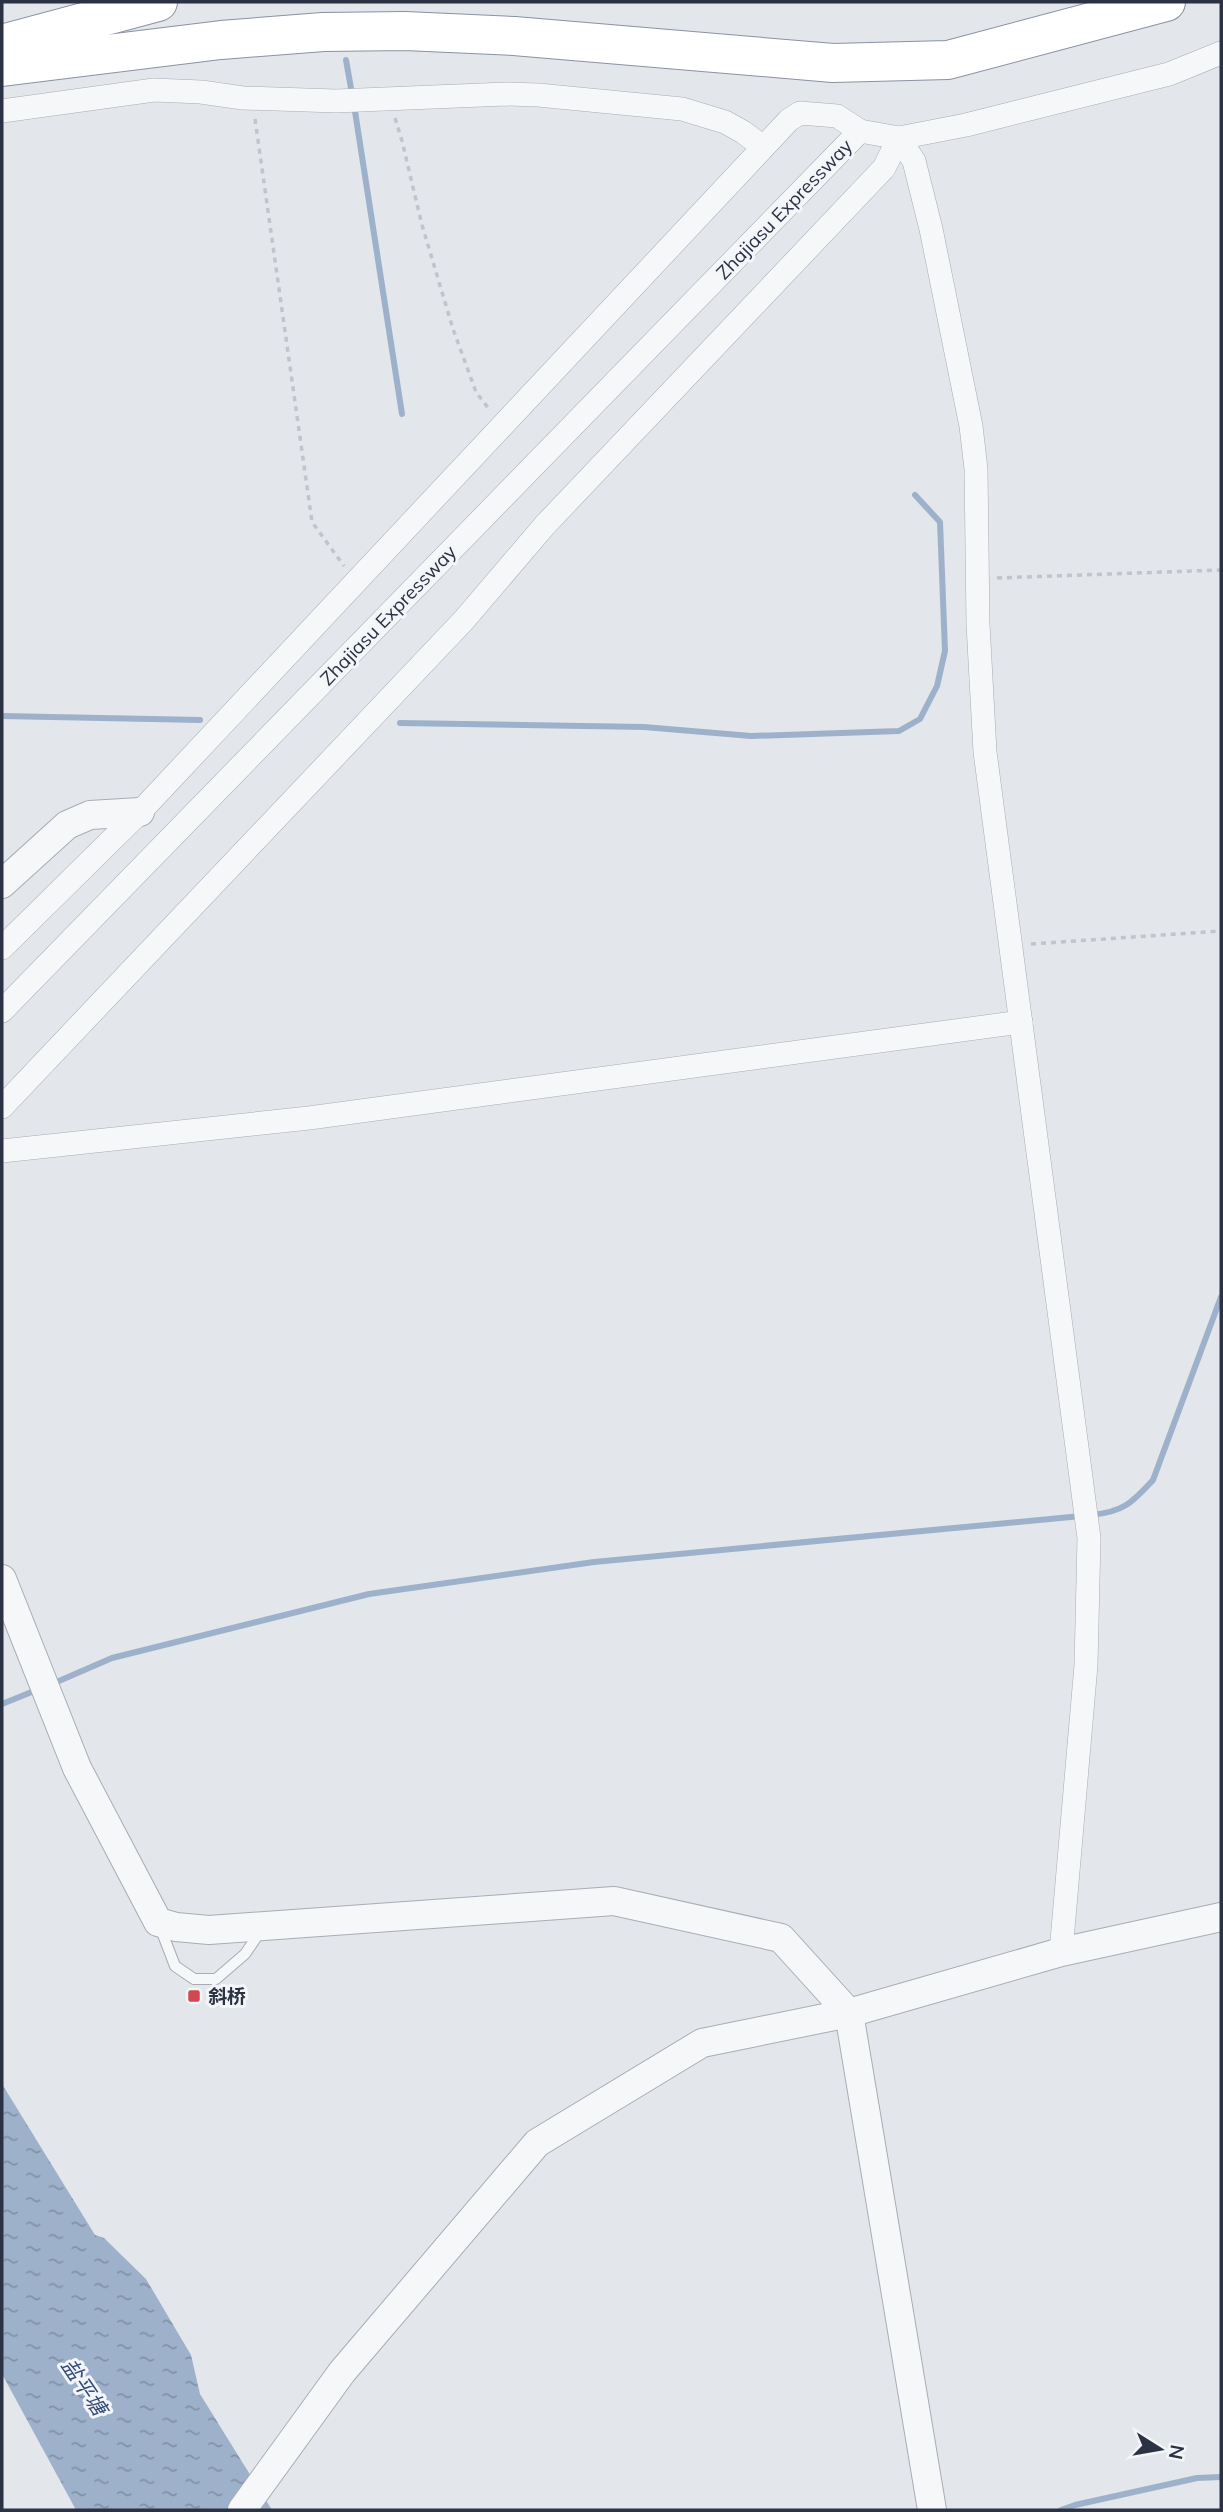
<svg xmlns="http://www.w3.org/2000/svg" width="1223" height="2512" font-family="Mulish,'Noto Sans SC',sans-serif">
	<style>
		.water { fill: url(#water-ripples) }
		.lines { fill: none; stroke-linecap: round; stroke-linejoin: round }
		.stream { stroke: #9eb1cb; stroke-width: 6 }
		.service-casing { stroke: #a8acb6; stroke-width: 12 }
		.minor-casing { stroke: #a8acb6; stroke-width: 24 }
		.tertiary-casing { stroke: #a8acb6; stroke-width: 30 }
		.motorway-casing { stroke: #8a92a2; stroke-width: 40 }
		.path { stroke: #c1c4ca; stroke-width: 3.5; stroke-dasharray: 5 5; stroke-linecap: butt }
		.service { stroke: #f6f7f9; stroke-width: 10 }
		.minor { stroke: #f6f7f9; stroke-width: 23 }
		.tertiary { stroke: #f6f7f9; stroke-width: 28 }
		.motorway { stroke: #fff; stroke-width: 38 }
		.poi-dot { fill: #d14852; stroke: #f3f5f8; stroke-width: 2.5 }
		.labels { text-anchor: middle; stroke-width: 6; stroke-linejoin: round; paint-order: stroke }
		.street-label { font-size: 19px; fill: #2a3244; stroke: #f3f5f8 }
		.poi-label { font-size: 19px; font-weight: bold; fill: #2a3244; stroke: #f3f5f8; text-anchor: start }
		.water-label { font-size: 21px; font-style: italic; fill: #334d79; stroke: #f3f5f8 }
	</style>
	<defs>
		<pattern id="water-ripples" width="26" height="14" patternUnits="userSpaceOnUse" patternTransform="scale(1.75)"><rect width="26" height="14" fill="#9eb1cb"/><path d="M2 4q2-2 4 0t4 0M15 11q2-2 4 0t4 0" fill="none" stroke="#8191a6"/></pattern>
	</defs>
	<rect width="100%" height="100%" fill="#e3e6eb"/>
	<polygon class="water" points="2,2084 95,2235 104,2238 146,2279 191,2355 200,2394 272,2510 76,2510 2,2374"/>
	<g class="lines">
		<g class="stream">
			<polyline points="346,60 352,94"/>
			<polyline points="354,105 402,414"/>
			<polyline points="2,716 200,720"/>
			<polyline points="400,723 644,727 751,736 899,731 920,719 937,686 945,651 940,522 915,495"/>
			<path d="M1091,1515C1123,1512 1132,1503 1153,1480L1221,1297"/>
			<polyline points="52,1684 112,1658 369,1594 594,1562 1081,1516"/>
			<polyline points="2,1704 39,1689"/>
			<polyline points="1061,2510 1075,2505 1197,2478 1221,2477"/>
		</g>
		<g class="service-casing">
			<polyline id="service" points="160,1927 175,1966 194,1979 216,1979 245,1954 262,1929"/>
		</g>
		<g class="minor-casing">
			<g id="minor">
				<polyline points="2,111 154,90 201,92 243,98 336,101 506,94 538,95 682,109 725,122 743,132 763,147"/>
				<polyline points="899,138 914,161 931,229 971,426 976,469 978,624 985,752 1089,1538 1086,1665 1061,1952"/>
				<polyline points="2,948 140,812 789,120 800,113 837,116 860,131 899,138 966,125 1169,74 1221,53"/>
				<polyline points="2,1011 860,131"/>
				<polyline points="2,1107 464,620 545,525 884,168 899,138"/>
				<polyline points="2,1151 309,1118 1021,1022"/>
			</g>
		</g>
		<g class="tertiary-casing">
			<g id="tertiary">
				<polyline points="2,884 67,825 90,815 140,812"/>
				<polyline points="2,1579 77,1768 158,1922 176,1927 209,1930 614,1901 781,1938 849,2013 932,2510"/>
				<polyline points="242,2510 342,2372 537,2143 702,2043 849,2013 1061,1952 1221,1917"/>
			</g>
		</g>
		<g class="motorway-casing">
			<g id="motorway">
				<polyline points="2,44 158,2"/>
				<polyline points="2,67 221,40 323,32 405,31 514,36 833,63 948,60 1166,2"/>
			</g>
		</g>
		<g class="path">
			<polyline points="395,118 402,141 422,225 453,329 476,392 489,409"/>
			<polyline points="255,119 312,522 344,566"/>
			<polyline points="997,578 1221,570"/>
			<polyline points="1031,944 1221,931"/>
		</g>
		<use href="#service" class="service"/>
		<use href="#minor" class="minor"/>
		<use href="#tertiary" class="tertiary"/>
		<use href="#motorway" class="motorway"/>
	</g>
	<rect class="poi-dot" x="187" y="1989" width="14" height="14" rx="3.5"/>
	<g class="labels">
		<g class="street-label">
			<text transform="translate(784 209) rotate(-46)" y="7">Zhajiasu Expressway</text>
			<text transform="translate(388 615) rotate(-46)" y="7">Zhajiasu Expressway</text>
		</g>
		<g class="poi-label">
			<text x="208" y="2003">斜桥</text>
		</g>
		<g class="water-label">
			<text transform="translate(84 2387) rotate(56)" y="7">盐平塘</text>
		</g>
	</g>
	<rect width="1223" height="2512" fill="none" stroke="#2a3244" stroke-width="7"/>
	<g transform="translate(1160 2449) rotate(101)" stroke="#f3f5f8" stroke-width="5" paint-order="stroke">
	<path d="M0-5L12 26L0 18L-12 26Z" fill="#2a3244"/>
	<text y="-10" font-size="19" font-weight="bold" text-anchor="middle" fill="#2a3244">N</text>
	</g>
</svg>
